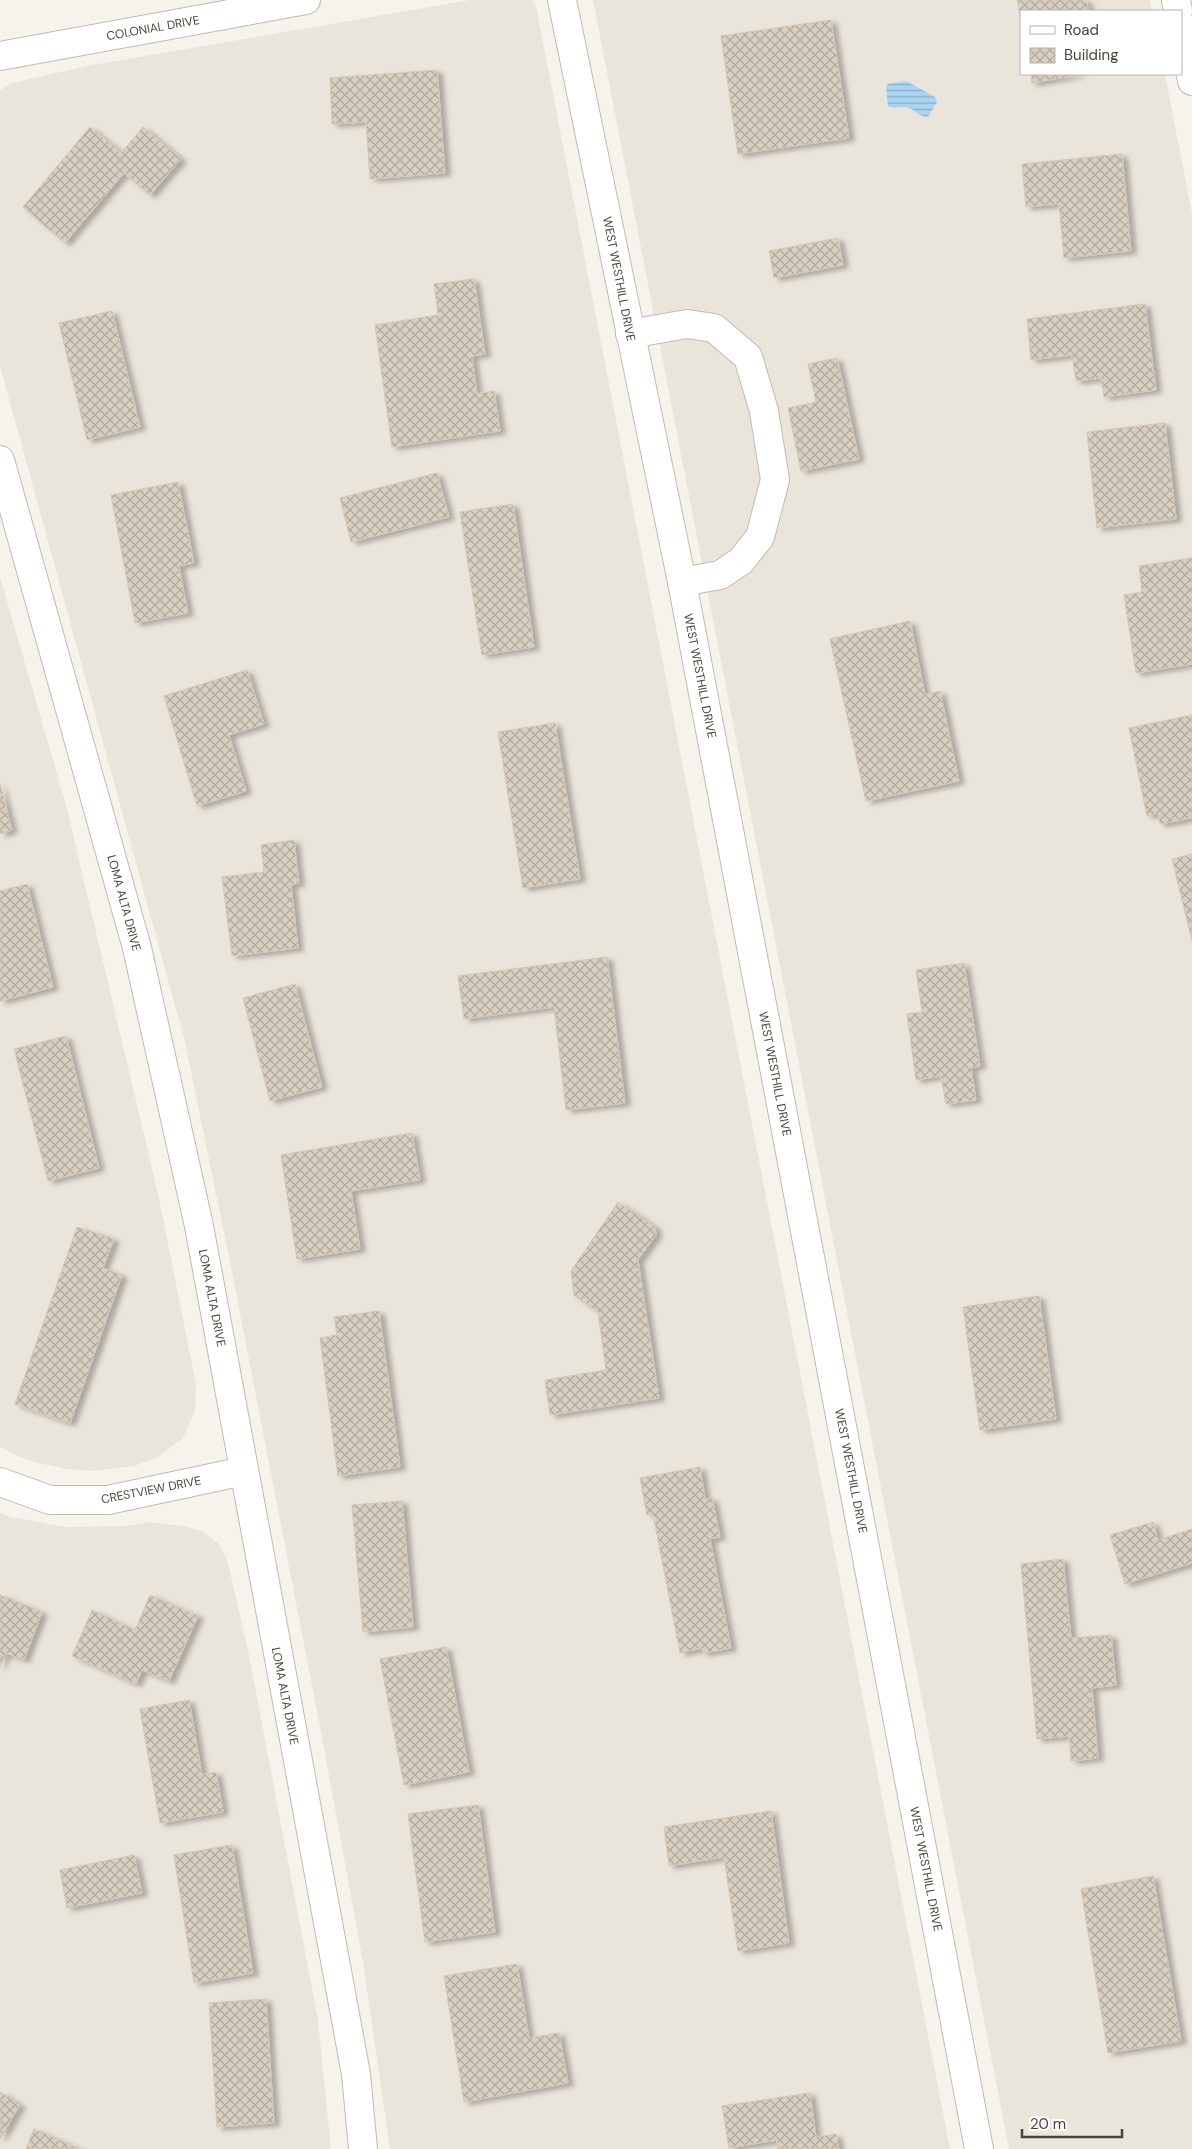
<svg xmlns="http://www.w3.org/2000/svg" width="1192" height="2149" font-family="'DM Sans',sans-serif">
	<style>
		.residential { fill: #eae5da }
		.water { fill: url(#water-rules) }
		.building { fill: url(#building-cross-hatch); stroke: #d3c7b4; filter: url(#shadow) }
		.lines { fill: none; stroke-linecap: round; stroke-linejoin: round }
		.minor-casing { stroke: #c2bbae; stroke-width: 30 }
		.minor { stroke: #fff; stroke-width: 28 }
		.labels { text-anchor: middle; stroke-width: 4; stroke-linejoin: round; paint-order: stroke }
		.street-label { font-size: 12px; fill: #4b4439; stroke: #fff }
	</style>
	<defs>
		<pattern id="water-rules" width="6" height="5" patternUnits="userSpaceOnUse" patternTransform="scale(1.25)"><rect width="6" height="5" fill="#a9d4f2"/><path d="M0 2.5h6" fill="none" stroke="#8caec5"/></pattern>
		<pattern id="building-cross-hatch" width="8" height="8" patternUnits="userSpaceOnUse" patternTransform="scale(1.25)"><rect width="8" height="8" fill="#d8cfc1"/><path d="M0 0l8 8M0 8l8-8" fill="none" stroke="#b1aa9e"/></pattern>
		<filter id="shadow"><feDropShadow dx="5.5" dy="3" stdDeviation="2.5" flood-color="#0004"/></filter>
	</defs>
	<rect width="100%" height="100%" fill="#f6f3ec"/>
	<g class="residential">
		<polygon points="470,0 532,0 536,6 950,2149 390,2149 363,1962 321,1732 232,1272 185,1042 0,366 0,90 12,83 87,66"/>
		<polygon points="593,0 1150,0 1152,11 1021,11 1021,74 1165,74 1192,214 1192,2149 1009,2149"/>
		<polygon points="0,577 66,805 159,1198 196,1385 195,1410 183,1438 158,1457 134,1466 95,1471 68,1469 38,1463 15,1455 0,1447"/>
		<polygon points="0,1513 11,1517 66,1527 126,1526 150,1522 183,1526 202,1531 218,1543 227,1559 248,1650 318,2020 331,2149 0,2149"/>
	</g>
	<path class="water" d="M906,81L935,97L937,102L928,117C920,117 916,111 909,108C902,105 895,110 888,106L886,87L888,84Z"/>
	<g class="building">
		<polygon points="1017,0 1086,0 1089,11 1021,11 1021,20"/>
		<polygon points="831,20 849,138 738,154 721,36"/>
		<polygon points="437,70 445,173 370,179 366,122 332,124 330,78"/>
		<polygon points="1031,74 1080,74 1032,83"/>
		<polygon points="90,127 121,153 143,127 181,159 150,195 124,173 65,243 23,207"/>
		<polygon points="1122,154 1131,251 1064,258 1059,204 1026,207 1022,164"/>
		<polygon points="838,238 843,265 774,278 769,251"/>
		<polygon points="474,279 485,354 472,356 477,394 494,391 500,431 392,447 375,325 438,315 434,284"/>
		<polygon points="1145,304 1156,390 1104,397 1101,378 1076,381 1072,355 1031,360 1027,319"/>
		<polygon points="112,311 140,427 87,440 59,323"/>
		<polygon points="837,358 859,459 801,471 788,408 816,402 808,364"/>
		<polygon points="1165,423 1176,519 1097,528 1087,432"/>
		<polygon points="437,473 449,517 351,542 340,498"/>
		<polygon points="178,482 194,563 179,566 188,613 135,623 111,495"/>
		<polygon points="513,504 534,647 482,655 460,512"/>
		<polygon points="1192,558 1192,664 1136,673 1124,595 1142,592 1139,566"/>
		<polygon points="910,621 925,695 940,691 959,781 866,801 830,639"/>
		<polygon points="247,670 264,724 229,735 246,791 197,806 164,696"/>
		<polygon points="1192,715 1192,818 1160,824 1158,813 1147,816 1129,728"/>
		<polygon points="555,723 580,879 523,888 498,732"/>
		<polygon points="0,784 12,830 0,834"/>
		<polygon points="294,840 299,883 291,885 298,948 232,956 222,877 264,872 261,845"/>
		<polygon points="1192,854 1192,941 1172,859"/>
		<polygon points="27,884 53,987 0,1001 0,891"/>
		<polygon points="607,957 625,1103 566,1110 554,1007 464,1019 458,976"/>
		<polygon points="964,963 980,1066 971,1068 976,1100 946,1104 941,1076 916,1080 907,1014 922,1012 916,970"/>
		<polygon points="295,984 322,1087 270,1101 243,998"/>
		<polygon points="66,1036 99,1168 48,1181 14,1049"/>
		<polygon points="412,1133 420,1180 351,1191 360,1249 297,1259 281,1155"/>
		<polygon points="618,1202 655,1227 656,1235 638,1260 659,1398 550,1415 545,1380 606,1370 598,1312 574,1295 571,1271"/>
		<polygon points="77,1227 114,1239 103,1268 122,1275 70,1423 15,1404"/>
		<polygon points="1039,1296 1056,1419 980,1430 963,1307"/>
		<polygon points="379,1311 400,1467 338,1476 320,1338 337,1335 334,1317"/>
		<polygon points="700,1467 705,1499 712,1498 720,1537 710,1539 731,1648 703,1653 702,1648 680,1653 653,1514 647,1515 640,1478"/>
		<polygon points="402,1501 413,1627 363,1632 352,1505"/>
		<polygon points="1153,1522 1158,1540 1192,1529 1192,1563 1125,1584 1110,1535"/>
		<polygon points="1063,1559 1071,1638 1111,1635 1116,1685 1092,1688 1098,1758 1071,1761 1069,1736 1037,1739 1021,1564"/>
		<polygon points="0,1595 42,1612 24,1660 6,1653 0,1667"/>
		<polygon points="150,1595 198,1616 169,1681 142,1670 136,1684 72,1656 92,1610 135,1630"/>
		<polygon points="446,1647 469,1772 404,1785 380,1659"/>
		<polygon points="189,1700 202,1775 216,1772 223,1812 160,1823 140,1709"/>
		<polygon points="478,1805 495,1932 425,1942 408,1814"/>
		<polygon points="771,1811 789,1943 738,1951 724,1857 669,1866 664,1827"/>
		<polygon points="232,1845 253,1973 194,1983 174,1855"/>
		<polygon points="134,1855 142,1893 67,1908 60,1870"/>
		<polygon points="1153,1876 1181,2041 1108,2053 1081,1889"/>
		<polygon points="517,1964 529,2038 559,2033 568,2083 464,2102 444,1976"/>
		<polygon points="266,1999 274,2123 217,2127 209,2003"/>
		<polygon points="0,2092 20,2105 0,2139"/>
		<polygon points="810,2093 816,2137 836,2134 839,2149 778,2149 777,2140 729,2148 722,2106"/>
		<polygon points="34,2129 80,2149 26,2149"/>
	</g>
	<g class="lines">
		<g class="minor-casing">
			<g id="minor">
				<polyline points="562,0 682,582 979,2149"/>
				<polyline points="1176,0 1178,11"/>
				<polyline points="1181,25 1192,81"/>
				<polyline points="0,56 306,0"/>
				<polyline points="630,334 687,324 714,328 748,357 764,411 775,480 760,537 741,561 720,575 682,582"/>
				<polyline points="0,460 137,948 199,1226 356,2074 363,2149"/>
				<polyline points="0,1482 50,1500 108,1500 244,1471"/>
			</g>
		</g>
		<use href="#minor" class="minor"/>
	</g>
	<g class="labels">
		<g class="street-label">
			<text transform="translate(153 28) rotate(-10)" y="4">COLONIAL DRIVE</text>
			<text transform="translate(619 279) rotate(79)" y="4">WEST WESTHILL DRIVE</text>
			<text transform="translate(700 676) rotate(79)" y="4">WEST WESTHILL DRIVE</text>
			<text transform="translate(124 903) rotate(75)" y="4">LOMA ALTA DRIVE</text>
			<text transform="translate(775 1074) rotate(79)" y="4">WEST WESTHILL DRIVE</text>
			<text transform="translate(212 1298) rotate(79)" y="4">LOMA ALTA DRIVE</text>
			<text transform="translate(851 1471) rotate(79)" y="4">WEST WESTHILL DRIVE</text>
			<text transform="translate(151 1490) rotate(-11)" y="4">CRESTVIEW DRIVE</text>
			<text transform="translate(285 1696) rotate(79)" y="4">LOMA ALTA DRIVE</text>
			<text transform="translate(926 1869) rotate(79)" y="4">WEST WESTHILL DRIVE</text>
		</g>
	</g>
	<rect x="1020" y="10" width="162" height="65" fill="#ffffff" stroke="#b7b4b0"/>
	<rect x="1030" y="26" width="25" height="8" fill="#ffffff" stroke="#b7b4b0"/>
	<text x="1064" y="35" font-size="15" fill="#4b4439">Road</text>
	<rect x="1030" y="48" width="25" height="15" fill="url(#building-cross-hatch)" stroke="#b7b4b0"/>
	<text x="1064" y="60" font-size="15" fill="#4b4439">Building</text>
	<path d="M1022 2129v8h100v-8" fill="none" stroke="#4b4439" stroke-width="2.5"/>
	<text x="1030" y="2129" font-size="15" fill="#4b4439" stroke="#ffffff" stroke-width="4" paint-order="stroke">20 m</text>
</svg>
